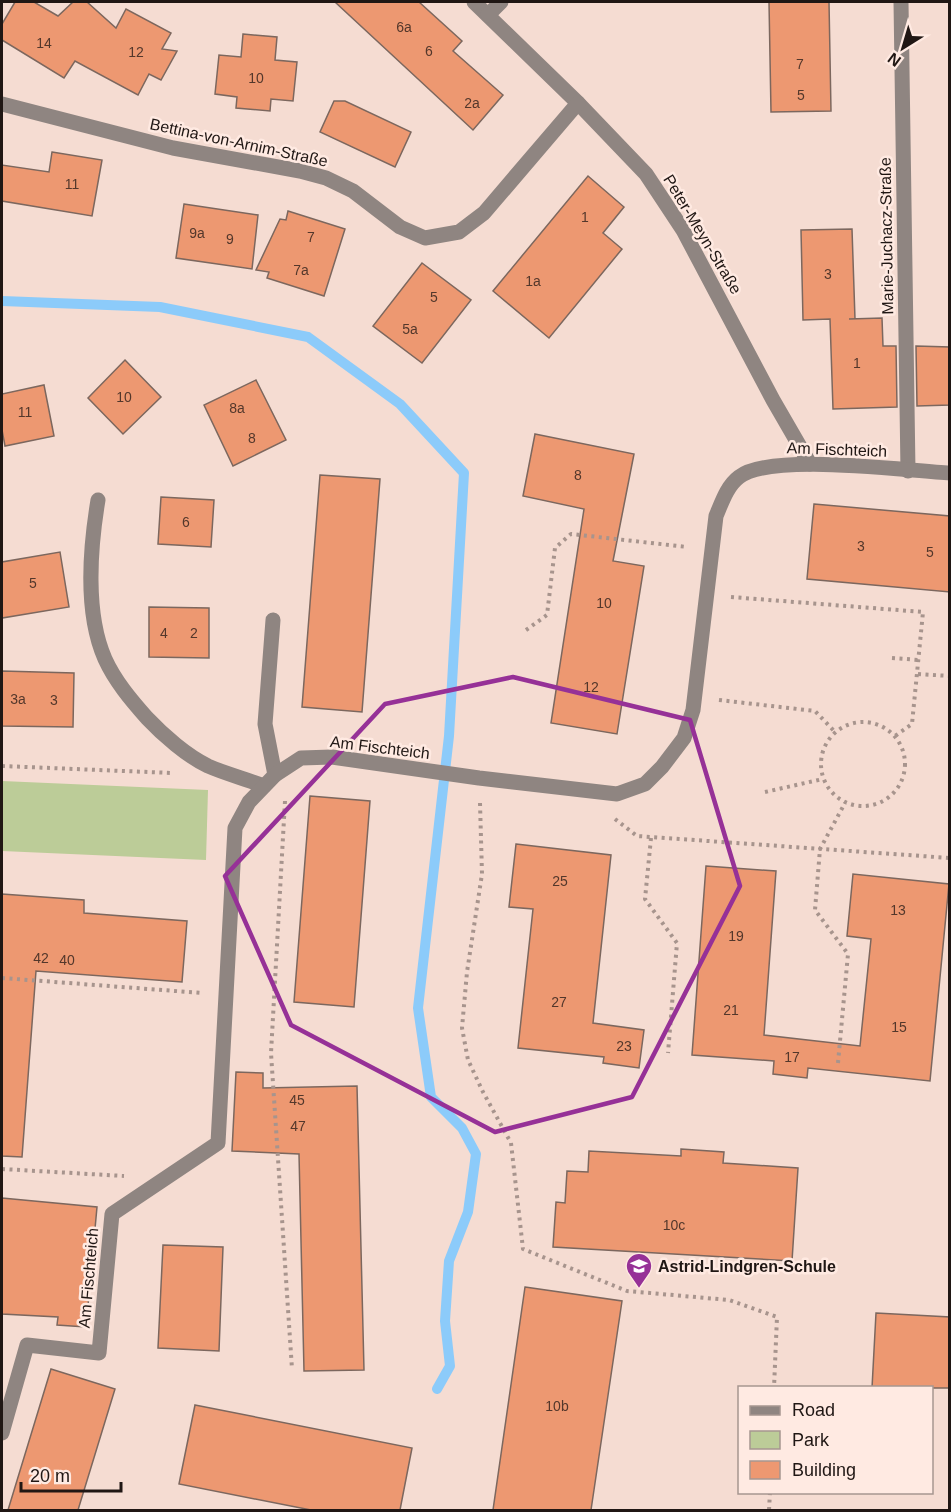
<svg xmlns="http://www.w3.org/2000/svg" width="951" height="1512" font-family="Arial,sans-serif">
	<style>
		.green { fill: #bccc98 }
		.lines { fill: none; stroke-linecap: round; stroke-linejoin: round }
		.stream { stroke: #8ccbfa; stroke-width: 10 }
		.building { fill: #ed9871; stroke: #7c675e; stroke-width: 1.5 }
		.path { stroke: #a7948d; stroke-width: 4; stroke-dasharray: 3 4.5; stroke-linecap: butt }
		.minor { stroke: #8f8581; stroke-width: 15 }
		.marked { fill: none; stroke: #963197; stroke-width: 4.5; stroke-linejoin: round }
		.labels { text-anchor: middle; stroke-width: 5; stroke-linejoin: round; paint-order: stroke }
		.number-label { font-size: 14px; fill: #53372b }
		.street-label { font-size: 16px; fill: #201714; stroke: #ffeae2 }
		.poi-label { font-size: 16px; font-weight: bold; fill: #201714; stroke: #ffeae2; text-anchor: start }
	</style>
	<rect width="100%" height="100%" fill="#f5dcd2"/>
	<polygon class="green" points="2,781 208,790 206,860 2,851"/>
	<g class="lines">
		<polyline class="stream" points="2,301 160,307 308,337 400,404 464,473 449,736 418,1008 431,1097 462,1128 476,1154 468,1212 449,1261 445,1321 450,1366 437,1389"/>
	</g>
	<g class="building">
		<polygon points="15,2 34,2 58,16 73,2 87,2 116,28 126,9 171,33 162,49 177,51 161,80 149,74 138,95 75,61 64,78 2,40 2,24"/>
		<polygon points="335,2 419,2 462,41 453,51 503,95 473,130"/>
		<polygon points="769,2 829,2 831,111 771,112"/>
		<polygon points="243,34 277,37 275,60 297,62 293,101 271,99 270,111 236,108 237,97 215,94 219,55 241,57"/>
		<polygon points="334,101 345,101 411,132 395,167 320,132"/>
		<polygon points="52,152 102,160 92,216 2,201 2,165 49,172"/>
		<polygon points="588,176 624,207 603,233 622,249 549,338 493,291"/>
		<polygon points="184,204 258,215 252,269 176,258"/>
		<polygon points="288,211 345,229 324,296 267,278 269,272 256,270 280,219 286,220"/>
		<polygon points="852,229 855,319 849,319 882,318 883,346 896,346 897,407 833,409 830,319 803,320 801,230"/>
		<polygon points="422,263 471,300 422,363 373,326"/>
		<polygon points="916,346 950,347 950,405 917,406"/>
		<polygon points="125,360 161,397 123,434 88,398"/>
		<polygon points="256,380 286,440 233,466 204,405"/>
		<polygon points="44,385 54,436 5,446 2,430 2,394"/>
		<polygon points="535,434 634,454 613,561 644,566 617,734 551,723 584,509 523,496"/>
		<polygon points="320,475 380,479 362,712 302,707"/>
		<polygon points="161,497 214,500 211,547 158,544"/>
		<polygon points="814,504 950,516 950,592 807,579"/>
		<polygon points="60,552 69,607 2,618 2,562"/>
		<polygon points="149,607 209,608 209,658 149,657"/>
		<polygon points="2,671 74,673 73,727 2,726"/>
		<polygon points="310,796 370,801 354,1007 294,1002"/>
		<polygon points="516,844 611,855 593,1023 644,1030 639,1068 603,1063 604,1057 518,1048 533,909 509,907"/>
		<polygon points="706,866 776,871 764,1035 860,1046 871,939 847,936 853,874 949,884 930,1081 808,1068 807,1078 773,1074 774,1061 692,1055"/>
		<polygon points="2,894 84,900 84,913 187,921 182,982 36,971 22,1157 2,1156"/>
		<polygon points="236,1072 263,1073 263,1088 357,1086 364,1370 304,1371 299,1154 232,1151"/>
		<polygon points="681,1149 724,1152 723,1163 798,1168 792,1261 553,1247 556,1202 565,1203 567,1171 588,1172 589,1151 681,1156"/>
		<polygon points="2,1198 97,1207 86,1327 57,1325 58,1317 2,1314"/>
		<polygon points="163,1245 223,1247 219,1351 158,1348"/>
		<polygon points="525,1287 622,1301 591,1510 493,1510"/>
		<polygon points="876,1313 950,1317 950,1388 872,1388"/>
		<polygon points="51,1369 115,1389 78,1510 8,1510"/>
		<polygon points="195,1405 412,1448 400,1510 311,1510 179,1484"/>
	</g>
	<g class="lines">
		<g class="path">
			<polyline points="731,597 923,612 912,724 895,736"/>
			<polyline points="526,630 547,615 555,548 571,534 687,547"/>
			<polyline points="892,658 919,660"/>
			<polyline points="918,674 950,676"/>
			<polyline points="719,700 815,711 835,732"/>
			<circle cx="863" cy="764" r="42"/>
			<polyline points="2,766 172,773"/>
			<polyline points="765,792 823,779"/>
			<polyline points="285,801 271,1053 292,1369"/>
			<polyline points="480,803 482,874 467,972 462,1028 468,1060 483,1092 511,1143 523,1249 627,1291 729,1300 777,1317 774,1388"/>
			<polyline points="615,819 637,836 950,858"/>
			<polyline points="651,838 645,899 677,943 668,1053"/>
			<polyline points="2,978 202,993"/>
			<polyline points="838,1063 848,954 815,910 820,849 845,803"/>
			<polyline points="2,1169 124,1176"/>
			<polyline points="769,1510 770,1492"/>
		</g>
		<g class="minor">
			<polyline points="474,2 578,103 646,174 683,230 773,400 810,464"/>
			<polyline points="901,2 908,471"/>
			<polyline points="488,15 501,2"/>
			<polyline points="2,104 173,148 300,171 326,178 353,191 400,227 425,238 459,232 484,213 578,103"/>
			<path d="M98,500C90,548 85,614 105,659C115,681 131,700 147,718C163,735 187,756 208,766C226,774 246,779 264,786"/>
			<polyline points="273,620 265,724 275,775"/>
			<path d="M2,1433L27,1345L99,1353L112,1214L218,1143L235,828L249,802L275,775L301,758L332,757L479,778L617,794L645,784L662,767L684,738L693,710L716,516C722,502 727,486 739,477C771,452 906,471 950,473"/>
		</g>
	</g>
	<path class="marked" d="M513,677L690,720L740,886L632,1097L495,1132L291,1025L225,876L385,704Z"/>
	<defs>
		<g id="school-pin" transform="scale(1.35)"><path d="M0 17L-7.5 6A9.5 9.5 0 1 1 7.5 6Z" fill="#963197" stroke="#ffeae2"/><path d="M0-5L7-2L0 1L-7-2ZM-4 1L0 2.5L4 1V4Q0 6-4 4Z" fill="#fff"/></g>
	</defs>
	<g fill-rule="evenodd">
		<use href="#school-pin" x="639" y="1266"/>
	</g>
	<g class="labels">
		<g class="number-label">
			<text x="404" y="32">6a</text>
			<text x="44" y="48">14</text>
			<text x="429" y="56">6</text>
			<text x="136" y="57">12</text>
			<text x="800" y="69">7</text>
			<text x="256" y="83">10</text>
			<text x="801" y="100">5</text>
			<text x="472" y="108">2a</text>
			<text x="72" y="189">11</text>
			<text x="585" y="222">1</text>
			<text x="197" y="238">9a</text>
			<text x="311" y="242">7</text>
			<text x="230" y="244">9</text>
			<text x="301" y="275">7a</text>
			<text x="828" y="279">3</text>
			<text x="533" y="286">1a</text>
			<text x="434" y="302">5</text>
			<text x="410" y="334">5a</text>
			<text x="857" y="368">1</text>
			<text x="124" y="402">10</text>
			<text x="237" y="413">8a</text>
			<text x="25" y="417">11</text>
			<text x="252" y="443">8</text>
			<text x="578" y="480">8</text>
			<text x="186" y="527">6</text>
			<text x="861" y="551">3</text>
			<text x="930" y="557">5</text>
			<text x="33" y="588">5</text>
			<text x="604" y="608">10</text>
			<text x="164" y="638">4</text>
			<text x="194" y="638">2</text>
			<text x="591" y="692">12</text>
			<text x="18" y="704">3a</text>
			<text x="54" y="705">3</text>
			<text x="560" y="886">25</text>
			<text x="898" y="915">13</text>
			<text x="736" y="941">19</text>
			<text x="41" y="963">42</text>
			<text x="67" y="965">40</text>
			<text x="559" y="1007">27</text>
			<text x="731" y="1015">21</text>
			<text x="899" y="1032">15</text>
			<text x="624" y="1051">23</text>
			<text x="792" y="1062">17</text>
			<text x="297" y="1105">45</text>
			<text x="298" y="1131">47</text>
			<text x="674" y="1230">10c</text>
			<text x="557" y="1411">10b</text>
		</g>
		<g class="street-label">
			<text transform="translate(239 142) rotate(12)" y="6">Bettina-von-Arnim-Straße</text>
			<text transform="translate(703 234) rotate(59)" y="6">Peter-Meyn-Straße</text>
			<text transform="translate(886 236) rotate(-91)" y="6">Marie-Juchacz-Straße</text>
			<text transform="translate(837 449) rotate(2)" y="6">Am Fischteich</text>
			<text transform="translate(380 747) rotate(7)" y="6">Am Fischteich</text>
			<text transform="translate(88 1278) rotate(-85)" y="6">Am Fischteich</text>
		</g>
		<g class="poi-label">
			<text x="658" y="1272">Astrid-Lindgren-Schule</text>
		</g>
	</g>
	<rect width="951" height="1512" fill="none" stroke="#201714" stroke-width="6"/>
	<rect x="738" y="1386" width="195" height="108" fill="#ffeae2" stroke="#a69690" stroke-width="1.5"/>
	<rect x="750" y="1406" width="30" height="9" fill="#8f8581" stroke="#a69690" stroke-width="1.5"/>
	<text x="792" y="1416" font-size="18" fill="#201714">Road</text>
	<rect x="750" y="1431" width="30" height="18" fill="#bccc98" stroke="#a69690" stroke-width="1.5"/>
	<text x="792" y="1446" font-size="18" fill="#201714">Park</text>
	<rect x="750" y="1461" width="30" height="18" fill="#ed9871" stroke="#a69690" stroke-width="1.5"/>
	<text x="792" y="1476" font-size="18" fill="#201714">Building</text>
	<g transform="translate(903 48) rotate(217)" stroke="#ffeae2" stroke-width="4.5" paint-order="stroke">
	<path d="M0-4.5L10 22L0 15L-10 22Z" fill="#201714"/>
	<text y="-9" font-size="16" font-weight="bold" text-anchor="middle" fill="#201714">N</text>
	</g>
	<path d="M21 1482v9h100v-9" fill="none" stroke="#201714" stroke-width="3"/>
	<text x="30" y="1482" font-size="18" fill="#201714" stroke="#ffeae2" stroke-width="4.5" paint-order="stroke">20 m</text>
</svg>
